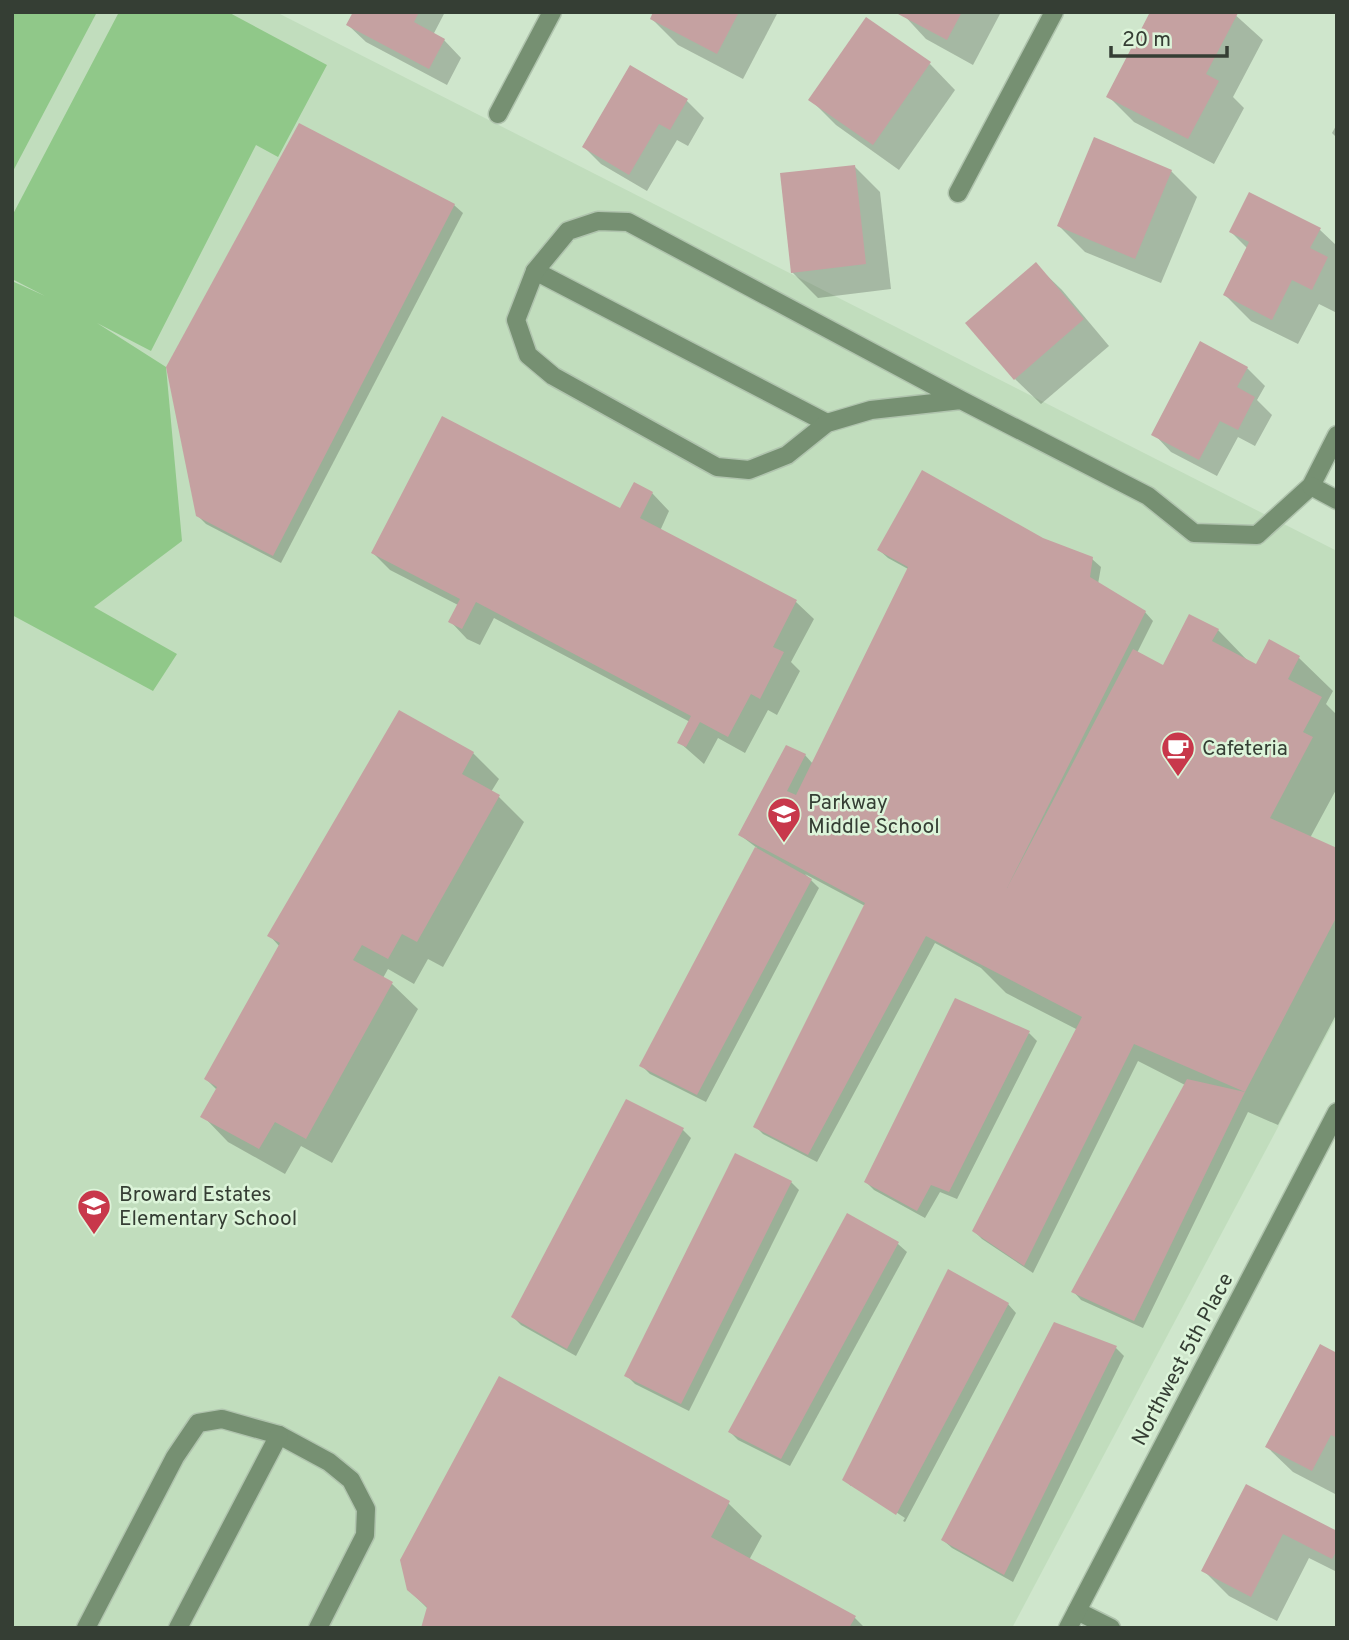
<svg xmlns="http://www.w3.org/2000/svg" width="1349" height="1640" font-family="Overpass,sans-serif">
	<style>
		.built { fill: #c1ddbd }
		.green { fill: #90c889 }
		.shadow { fill: #0003 }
		.building { fill: #c5a1a1 }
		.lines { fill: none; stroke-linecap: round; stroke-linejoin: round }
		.minor-casing { stroke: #b0c4ae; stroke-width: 21 }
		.minor { stroke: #769072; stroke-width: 18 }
		.labels { text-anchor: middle; stroke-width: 5; stroke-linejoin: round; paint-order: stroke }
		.poi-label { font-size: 21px; fill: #353e34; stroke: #dcf4d9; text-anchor: start }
		.street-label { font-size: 21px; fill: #353e34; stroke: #dcf4d9 }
	</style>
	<rect width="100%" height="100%" fill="#cfe6cc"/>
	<polygon class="built" points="12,12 276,12 1337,551 1337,1016 1012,1628 12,1628"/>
	<g class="green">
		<polygon points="12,12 97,12 12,173"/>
		<polygon points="119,12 228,12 327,65 278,157 256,145 151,351 97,323 166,367 182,541 94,607 177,654 153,691 12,615 12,281 45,296 12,279 12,216"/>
	</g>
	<g class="shadow">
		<polygon points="355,12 445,12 433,35 444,40 461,58 447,85 366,42 348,25"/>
		<polygon points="655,12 778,12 743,79 678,45 652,19"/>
		<polygon points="901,12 1001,12 973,65 926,39"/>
		<polygon points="1152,12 1232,12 1263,40 1233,97 1244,108 1214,164 1134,122 1108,96"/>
		<polygon points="930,64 955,90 899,170 836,125 810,99"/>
		<polygon points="631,68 687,101 704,118 688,146 677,140 647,191 601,164 584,147"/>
		<polygon points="1337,124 1337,138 1332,133"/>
		<polygon points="854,166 880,192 891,289 818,298 792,272"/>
		<polygon points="1171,171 1197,197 1161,283 1085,252 1059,226"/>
		<polygon points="454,205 463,213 281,563 206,524 197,515"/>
		<polygon points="1319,229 1337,246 1337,313 1319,304 1298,344 1251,321 1225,295 1248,249 1231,232"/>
		<polygon points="1036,265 1062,290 1109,346 1041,404 1015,379"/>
		<polygon points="1201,344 1247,368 1265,386 1257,400 1272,415 1255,446 1238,437 1217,476 1171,452 1154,434"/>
		<polygon points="652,493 669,511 660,531 796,602 814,619 791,662 800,671 777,715 768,710 745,753 718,738 704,764 679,742 690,722 494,618 480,645 467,639 450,621 458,605 390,570 373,553 621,510"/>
		<polygon points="1042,539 1092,559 1101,567 1098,584 1145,612 1153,621 1137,653 1164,667 1218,630 1249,662 1257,666 1270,642 1299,658 1333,691 1326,704 1337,715 1337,788 1310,838 1337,850 1337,1013 1278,1125 1248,1112 1143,1328 1081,1300 1073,1291 1185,1085 1138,1061 1033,1273 982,1239 974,1231 1078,1030 1006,993 981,968 935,943 817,1162 763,1134 755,1126 865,906 805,874 819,888 706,1102 650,1074 641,1065 757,848 740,835 805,755 813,764 908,569 888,558 879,550"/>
		<polygon points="473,753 499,779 491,792 499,797 524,822 443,967 428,959 414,984 388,969 383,978 392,984 418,1009 332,1163 301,1146 285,1174 228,1142 203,1116 217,1090 206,1079 280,947 270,936"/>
		<polygon points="1029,1033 1037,1041 957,1199 940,1192 925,1218 874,1190 866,1182"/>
		<polygon points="627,1101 683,1130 691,1138 576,1356 521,1325 513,1317"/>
		<polygon points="791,1182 799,1190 689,1411 635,1384 627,1376"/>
		<polygon points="847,1215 898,1244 907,1252 790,1466 738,1440 730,1432"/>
		<polygon points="1008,1304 1016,1313 905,1522 903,1521 905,1518 851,1483 851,1486 844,1479"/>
		<polygon points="1055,1324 1116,1348 1124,1356 1013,1582 952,1548 943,1540"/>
		<polygon points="1337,1355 1337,1495 1293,1472 1267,1447"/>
		<polygon points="1246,1486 1337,1533 1337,1572 1309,1558 1277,1621 1229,1596 1203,1570"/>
		<polygon points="728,1503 762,1536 749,1560 855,1618 865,1628 423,1628 428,1609 408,1589"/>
	</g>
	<g class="building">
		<polygon points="353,12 419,12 414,22 445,39 429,69 346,25"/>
		<polygon points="653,12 739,12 717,54 650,19"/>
		<polygon points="899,12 962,12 947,40 898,14"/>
		<polygon points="1150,12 1238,13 1206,74 1219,81 1188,139 1106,97"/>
		<polygon points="866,17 931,62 873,145 808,100"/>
		<polygon points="630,65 688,99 670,130 659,124 629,175 582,147"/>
		<polygon points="299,123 455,204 273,556 196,516 166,367"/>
		<polygon points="1094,137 1172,170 1135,259 1057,226"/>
		<polygon points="855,165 866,264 791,273 780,173"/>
		<polygon points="1249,192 1321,228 1310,248 1328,257 1312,290 1292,280 1272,320 1223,295 1249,242 1229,232"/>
		<polygon points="1036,262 1084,319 1014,380 965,323"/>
		<polygon points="1200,341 1248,367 1237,387 1255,397 1238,430 1220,421 1199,460 1151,435"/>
		<polygon points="442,416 620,508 634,482 653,492 640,518 797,600 773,647 784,652 760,699 751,694 728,737 700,722 686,747 677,743 691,716 476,602 462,629 448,622 460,599 371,553"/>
		<polygon points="922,470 1043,538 1093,557 1090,577 1146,611 1007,888 1133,649 1163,665 1189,614 1219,629 1212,641 1256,664 1269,639 1300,656 1288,679 1322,697 1303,732 1313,737 1270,818 1337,848 1337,916 1245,1092 1134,1044 1024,1266 972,1231 1082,1017 926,936 808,1155 753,1127 865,903 738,835 786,745 806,754 787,791 796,795 908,567 877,550"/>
		<polygon points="399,710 474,752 462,774 500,795 417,942 402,934 388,959 362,945 353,960 393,982 306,1139 275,1122 259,1149 200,1117 217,1087 204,1079 280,943 267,936"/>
		<polygon points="755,847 812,879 697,1095 639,1066"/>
		<polygon points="955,998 1030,1031 949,1192 931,1185 917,1211 864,1182"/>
		<polygon points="1187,1079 1245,1092 1134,1321 1071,1292"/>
		<polygon points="626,1099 684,1128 567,1349 511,1317"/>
		<polygon points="735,1153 792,1181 681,1404 624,1376"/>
		<polygon points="847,1213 899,1242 781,1459 728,1432"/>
		<polygon points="948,1269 1009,1303 896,1515 842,1480"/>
		<polygon points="1054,1322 1117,1346 1004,1575 941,1540"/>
		<polygon points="1320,1344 1337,1353 1337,1438 1331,1435 1312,1471 1265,1447"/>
		<polygon points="499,1376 730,1501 711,1537 856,1616 849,1628 421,1628 427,1607 407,1590 400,1560"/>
		<polygon points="1246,1484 1337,1531 1337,1550 1332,1559 1283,1534 1251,1597 1201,1571"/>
	</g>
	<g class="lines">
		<g class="minor-casing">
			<g id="minor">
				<polyline points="498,114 552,12"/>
				<polyline points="958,193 1054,12"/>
				<polyline points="535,271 827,423"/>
				<polyline points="961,400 871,410 827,423 787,455 749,470 717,467 553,376 528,355 516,320 535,271 568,231 598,221 628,222 961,400 1148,496 1194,533 1257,535 1311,486 1337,435"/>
				<polyline points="1311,486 1337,500"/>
				<polyline points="1077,1611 1111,1628"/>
				<polyline points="86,1628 175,1457 198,1423 222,1419 279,1435 329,1462 351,1480 366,1509 365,1535 318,1628"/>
				<polyline points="178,1628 279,1435"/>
				<polyline points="1068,1628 1337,1112"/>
			</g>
		</g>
		<use href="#minor" class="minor"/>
	</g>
	<defs>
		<g id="cafe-pin" transform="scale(1.75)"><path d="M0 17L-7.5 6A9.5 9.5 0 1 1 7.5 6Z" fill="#c8384b" stroke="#dcf4d9"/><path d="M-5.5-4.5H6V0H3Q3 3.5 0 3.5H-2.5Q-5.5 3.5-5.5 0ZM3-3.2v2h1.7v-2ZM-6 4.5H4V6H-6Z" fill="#fff"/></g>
		<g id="school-pin" transform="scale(1.75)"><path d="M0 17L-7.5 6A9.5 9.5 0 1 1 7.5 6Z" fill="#c8384b" stroke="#dcf4d9"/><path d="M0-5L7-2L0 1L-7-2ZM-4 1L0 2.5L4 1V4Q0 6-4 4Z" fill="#fff"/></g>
	</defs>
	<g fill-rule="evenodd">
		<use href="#cafe-pin" x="1178" y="748"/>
		<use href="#school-pin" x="784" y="814"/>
		<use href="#school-pin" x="94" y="1206"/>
	</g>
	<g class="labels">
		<g class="poi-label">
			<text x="1202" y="755">Cafeteria</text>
			<text x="808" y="809">Parkway<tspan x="808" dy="24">Middle School</tspan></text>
			<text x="119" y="1201">Broward Estates<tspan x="119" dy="24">Elementary School</tspan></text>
		</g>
		<g class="street-label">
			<text transform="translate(1182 1359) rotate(-62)" y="7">Northwest 5th Place</text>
		</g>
	</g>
	<rect width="1349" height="1640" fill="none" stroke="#353e34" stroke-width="28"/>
	<path d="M1111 46v10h116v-10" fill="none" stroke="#353e34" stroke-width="3.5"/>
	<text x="1122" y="46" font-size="21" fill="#353e34" stroke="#dcf4d9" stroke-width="5" paint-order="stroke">20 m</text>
</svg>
